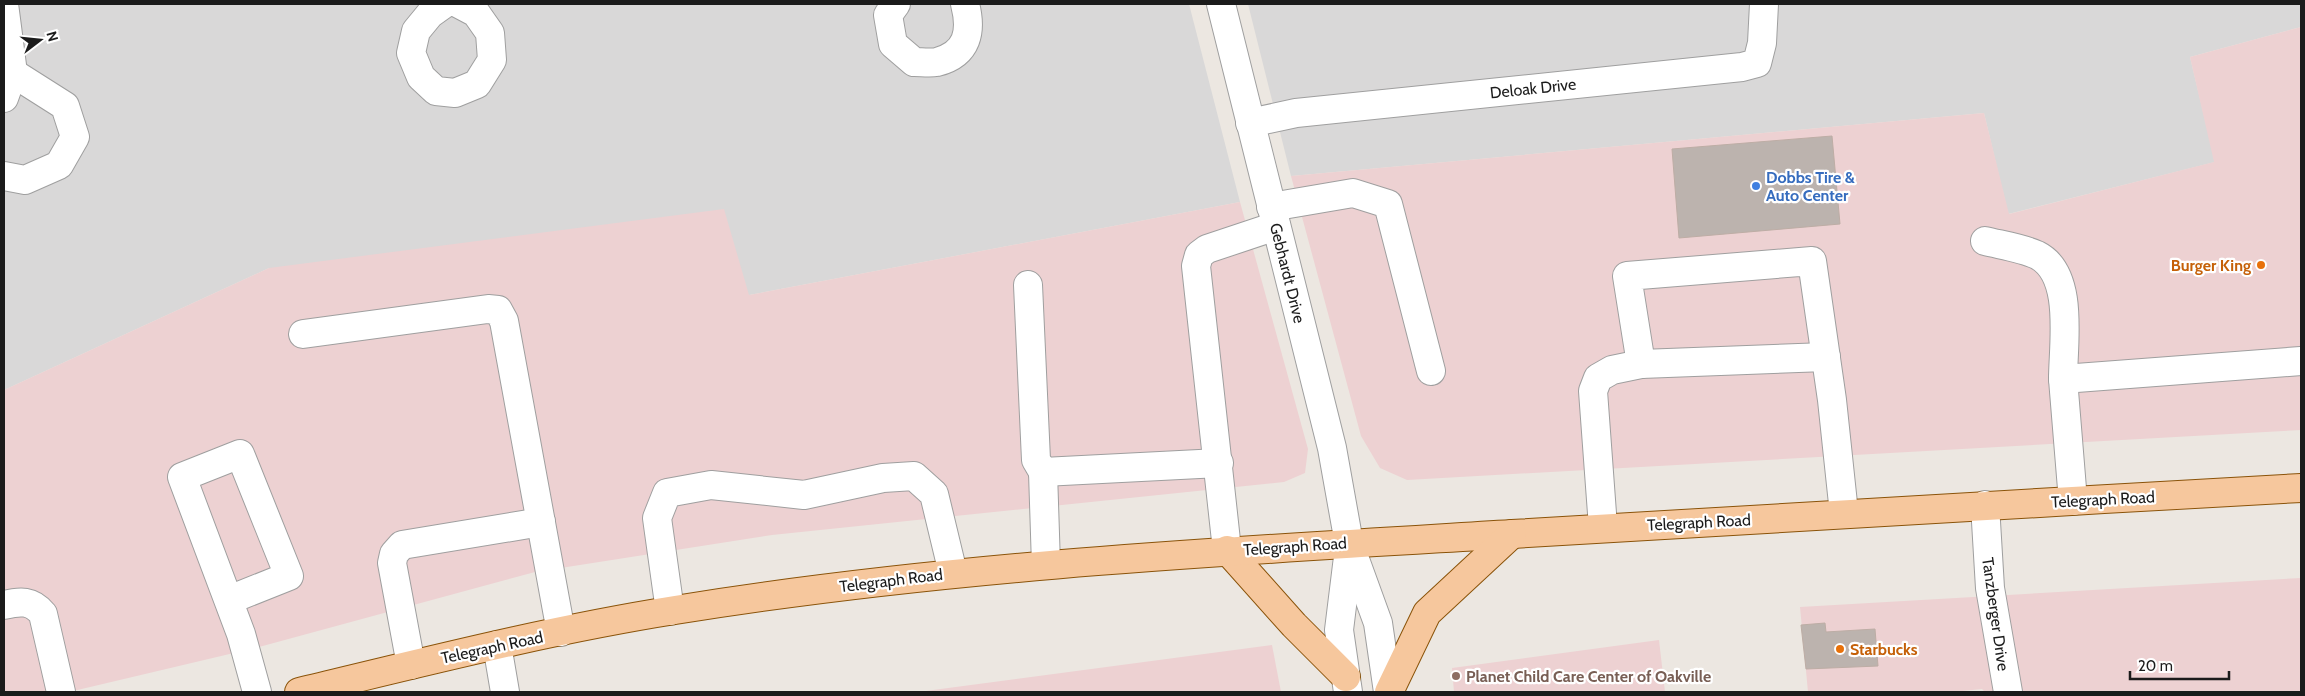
<svg xmlns="http://www.w3.org/2000/svg" width="2305" height="696" font-family="Cabin,sans-serif">
	<style>
		.residential { fill: #d9d8d8 }
		.commercial { fill: #edd1d2 }
		.building { fill: #bcb3ae; stroke: #bdada5 }
		.lines { fill: none; stroke-linecap: round; stroke-linejoin: round }
		.minor-casing { stroke: #9f9f9f; stroke-width: 30 }
		.major-casing { stroke: #8a5309; stroke-width: 30 }
		.minor { stroke: #fff; stroke-width: 28 }
		.major { stroke: #f6c79d; stroke-width: 28 }
		.shop-dot { fill: #3f7fe0; stroke: #fff; stroke-width: 2 }
		.food-dot { fill: #e8710a; stroke: #fff; stroke-width: 2 }
		.education-dot { fill: #8d6e63; stroke: #fff; stroke-width: 2 }
		.labels { text-anchor: middle; stroke-width: 4.5; stroke-linejoin: round; paint-order: stroke }
		.street-label { font-size: 16px; fill: #1b1b1b; stroke: #fff }
		.shop-label { font-size: 16px; font-weight: bold; fill: #366cbe; stroke: #fff; text-anchor: start }
		.food-label { font-size: 16px; font-weight: bold; fill: #c56008; stroke: #fff; text-anchor: end }
		.education-label { font-size: 16px; font-weight: bold; fill: #785e54; stroke: #fff; text-anchor: start }
	</style>
	<rect width="100%" height="100%" fill="#ece7e1"/>
	<g class="residential">
		<polygon points="4,4 1189,4 1240,202 749,295 269,268 4,390"/>
		<polygon points="1248,4 2301,4 2301,27 2190,57 2215,162 2008,214 1984,113 1291,176"/>
	</g>
	<g class="commercial">
		<polygon points="2301,27 2301,430 1407,480 1380,468 1361,436 1291,176 1984,113 2009,214 2214,162 2190,57"/>
		<polygon points="1240,202 1308,449 1305,473 1284,482 772,535 535,572 259,647 69,692 4,692 4,390 269,268 724,209 749,295"/>
		<polygon points="2301,578 2301,692 1985,692 1982,689 1953,692 1808,692 1800,607"/>
		<polygon points="1659,640 1665,692 1454,692 1452,668"/>
		<polygon points="1272,645 1281,692 918,692"/>
	</g>
	<g class="building">
		<polygon points="1832,136 1840,224 1679,238 1672,149"/>
		<polygon points="1825,623 1826,632 1875,629 1878,666 1806,669 1801,625"/>
	</g>
	<g class="lines">
		<g class="minor-casing">
			<g id="minor">
				<polyline points="444,4 430,14 416,31 411,53 421,77 436,91 455,93 477,84 492,60 490,33 476,13 459,4"/>
				<path d="M896,4L888,15L893,44L914,62C921,62 930,63 937,62C968,54 972,31 965,4"/>
				<polyline points="1221,4 1332,448 1349,543 1378,623 1388,692"/>
				<polyline points="4,98 13,73 4,4"/>
				<polyline points="1250,123 1296,113 1742,67 1757,63 1762,43 1764,4"/>
				<polyline points="4,176 25,180 59,165 75,137 65,106 13,73"/>
				<polyline points="1271,207 1353,193 1388,204 1431,371"/>
				<path d="M1985,241C2001,245 2022,248 2037,255C2075,274 2063,344 2063,379"/>
				<polyline points="1028,285 1036,460 1043,472 1219,463"/>
				<polyline points="303,334 488,309 498,310 504,321 561,632"/>
				<polyline points="1641,364 1826,357"/>
				<polyline points="1043,472 1046,565"/>
				<polyline points="2073,501 2063,379 2301,361"/>
				<polyline points="1985,505 1990,588 2008,692"/>
				<polyline points="1603,527 1593,391 1598,378 1612,370 1641,364 1627,276 1812,261 1832,400 1844,513"/>
				<polyline points="1227,550 1196,266 1199,255 1207,249 1276,226"/>
				<polyline points="229,600 289,576 240,454 182,477 241,634 257,692"/>
				<path d="M4,605C20,601 32,600 43,614L61,692"/>
				<polyline points="670,611 657,518 667,493 711,485 804,495 883,478 914,476 934,494 953,573"/>
				<polyline points="497,645 505,692"/>
				<polyline points="411,665 392,563 394,554 402,545 541,522"/>
				<polyline points="1348,692 1339,630 1349,549"/>
			</g>
		</g>
		<g class="major-casing">
			<g id="major">
				<polyline points="1227,550 1294,625 1346,677"/>
				<path d="M299,692C424,662 549,630 675,610C953,565 1232,551 1512,534C1775,517 2038,503 2301,488"/>
				<polyline points="1389,692 1427,613 1512,534"/>
			</g>
		</g>
		<use href="#minor" class="minor"/>
		<use href="#major" class="major"/>
	</g>
	<circle class="shop-dot" cx="1756" cy="186" r="5"/>
	<g class="food-dot">
		<circle cx="2261" cy="265" r="5"/>
		<circle cx="1840" cy="649" r="5"/>
	</g>
	<circle class="education-dot" cx="1456" cy="676" r="5"/>
	<g class="labels">
		<g class="street-label">
			<text transform="translate(1533 88) rotate(-6)" y="6">Deloak Drive</text>
			<text transform="translate(1288 273) rotate(76)" y="6">Gebhardt Drive</text>
			<text transform="translate(2103 499) rotate(-3)" y="6">Telegraph Road</text>
			<text transform="translate(1699 522) rotate(-3)" y="6">Telegraph Road</text>
			<text transform="translate(1295 546) rotate(-4)" y="6">Telegraph Road</text>
			<text transform="translate(891 580) rotate(-7)" y="6">Telegraph Road</text>
			<text transform="translate(1996 614) rotate(82)" y="6">Tanzberger Drive</text>
			<text transform="translate(492 647) rotate(-12)" y="6">Telegraph Road</text>
		</g>
		<g class="shop-label">
			<text x="1766" y="183">Dobbs Tire &amp;<tspan x="1766" dy="18">Auto Center</tspan></text>
		</g>
		<g class="food-label">
			<text x="2251" y="271">Burger King</text>
			<text x="1850" y="655" text-anchor="start">Starbucks</text>
		</g>
		<g class="education-label">
			<text x="1466" y="682">Planet Child Care Center of Oakville</text>
		</g>
	</g>
	<rect width="2305" height="696" fill="none" stroke="#1b1b1b" stroke-width="10"/>
	<g transform="translate(40 40) rotate(74)" stroke="#ffffff" stroke-width="4" paint-order="stroke">
	<path d="M0-4L9 19L0 12L-9 19Z" fill="#1b1b1b"/>
	<text y="-8" font-size="14" font-weight="bold" text-anchor="middle" fill="#1b1b1b">N</text>
	</g>
	<path d="M2130 671v8h99v-8" fill="none" stroke="#1b1b1b" stroke-width="2.5"/>
	<text x="2138" y="671" font-size="15" fill="#1b1b1b" stroke="#ffffff" stroke-width="4" paint-order="stroke">20 m</text>
</svg>
